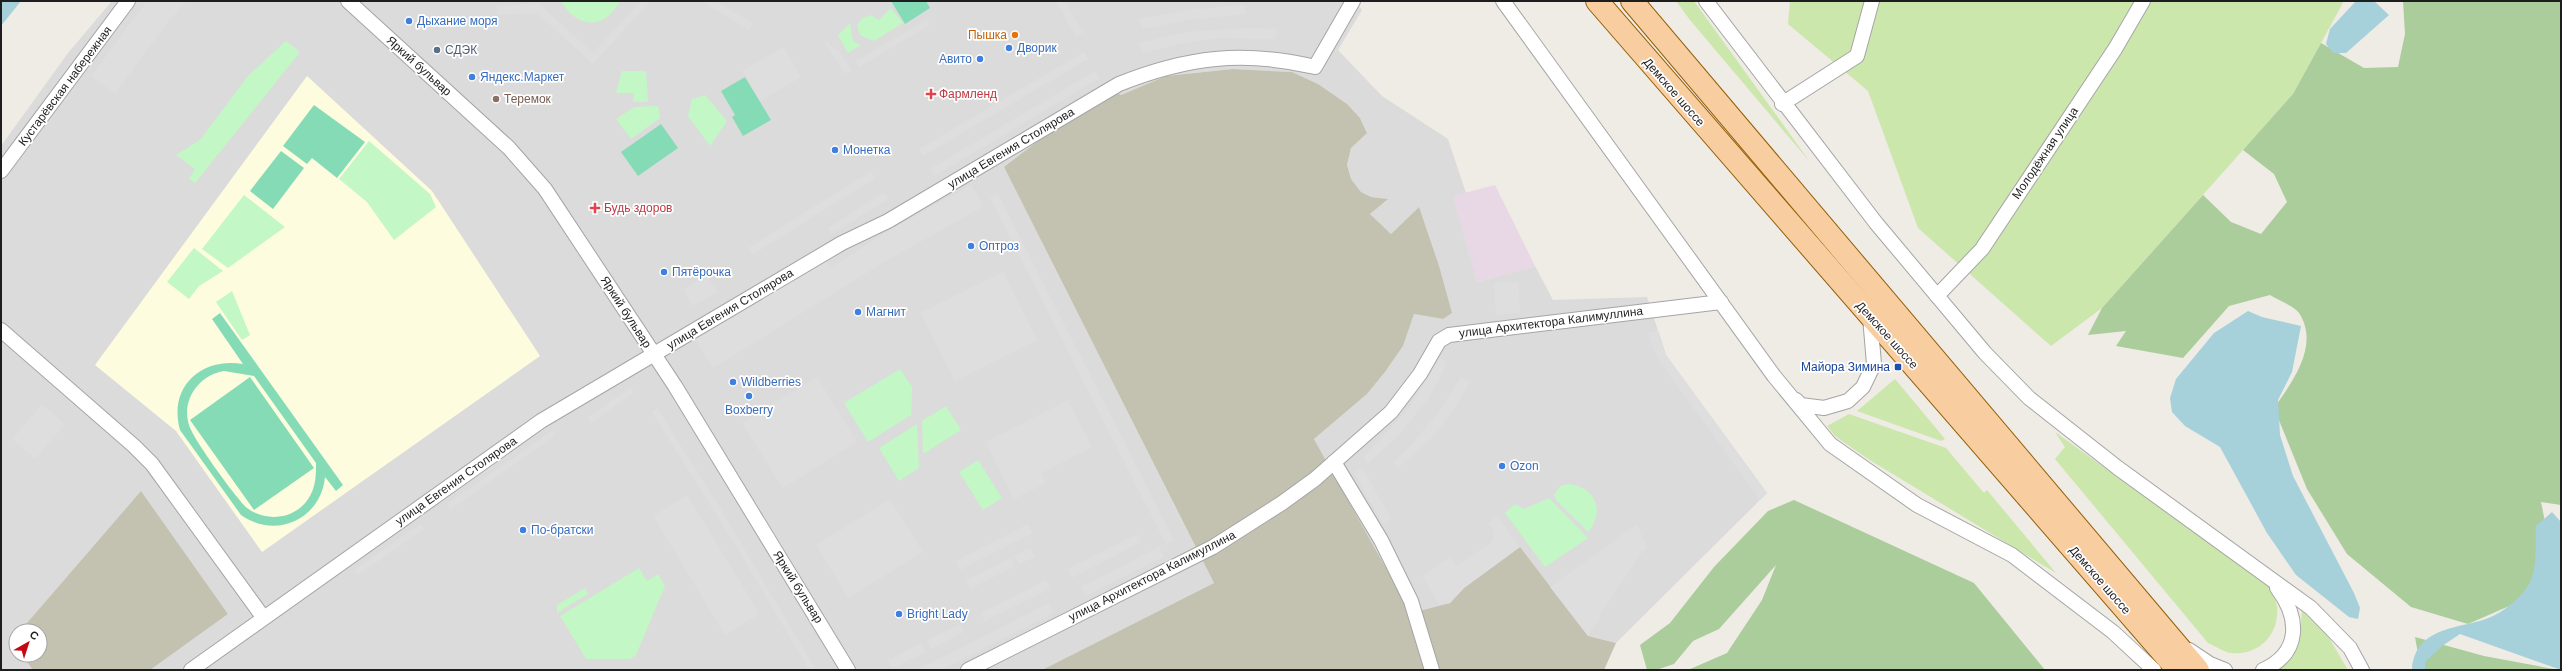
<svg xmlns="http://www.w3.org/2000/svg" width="2562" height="671" font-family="Arial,sans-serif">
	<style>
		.residential { fill: #dcdbdb }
		.industrial { fill: #e8d7e5 }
		.education { fill: #fefcdf }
		.construction { fill: #c3c2b0 }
		.grass { fill: #cce7ac }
		.forest { fill: #abcd9b }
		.park { fill: #c3f7c5 }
		.pitch { fill: #85dbb6; fill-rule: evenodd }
		.parking { fill: #dedede }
		.water { fill: #a6d1db }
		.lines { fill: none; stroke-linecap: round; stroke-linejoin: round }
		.minor-casing { stroke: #a5a5a5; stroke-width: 16 }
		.primary-casing { stroke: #935e06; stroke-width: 24 }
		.minor { stroke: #fff; stroke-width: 14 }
		.primary { stroke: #f8cea0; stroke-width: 22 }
		.shop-dot { fill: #3f7fe0; stroke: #fff; stroke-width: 1.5 }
		.food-dot { fill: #e8710a; stroke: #fff; stroke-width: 1.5 }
		.service-dot { fill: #5c6f8a; stroke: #fff; stroke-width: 1.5 }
		.health-dot { fill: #e0444e; stroke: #fff; stroke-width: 1.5 }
		.education-dot { fill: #8d6e63; stroke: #fff; stroke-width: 1.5 }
		.transit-dot { fill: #1a4fb4; stroke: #fff; stroke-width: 1.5 }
		.labels { text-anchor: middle; stroke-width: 3.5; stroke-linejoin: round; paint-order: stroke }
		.shop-label { font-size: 12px; fill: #366cbe; stroke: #fff; text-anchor: start }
		.food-label { font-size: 12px; fill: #c56008; stroke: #fff; text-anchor: end }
		.service-label { font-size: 12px; fill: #4e5e75; stroke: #fff; text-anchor: start }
		.street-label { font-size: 12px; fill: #1e1e1e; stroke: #fff }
		.health-label { font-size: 12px; fill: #be3a42; stroke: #fff; text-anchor: start }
		.education-label { font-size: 12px; fill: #785e54; stroke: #fff; text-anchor: start }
		.transit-label { font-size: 12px; fill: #164399; stroke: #fff; text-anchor: end }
	</style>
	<rect width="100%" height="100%" fill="#efebe5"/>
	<polygon class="residential" points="112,1 1355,1 1362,10 1338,50 1382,96 1448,139 1466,193 1454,196 1477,282 1535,266 1553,300 1647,297 1666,355 1767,493 1616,643 1450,603 1411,613 1314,439 1367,394 1385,372 1403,346 1414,314 1443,319 1418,208 1391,234 1370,214 1387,199 1371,197 1361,192 1351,179 1347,165 1351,148 1367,132 1360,118 1347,105 1318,84 1292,72 1233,69 1166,76 1121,95 1004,167 1214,583 1042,670 150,670 228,614 141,491 20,631 16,631 16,635 11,641 16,647 16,655 22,655 33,670 1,670 1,146 68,53"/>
	<polygon class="industrial" points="1495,185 1535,266 1477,282 1453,196"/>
	<polygon class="education" points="307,76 432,191 540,356 262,552 176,431 95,365"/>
	<g class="construction">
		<polygon points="1233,69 1292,72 1318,84 1347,104 1360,118 1367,133 1351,148 1347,165 1351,179 1361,192 1371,197 1388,199 1370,214 1391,234 1419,207 1439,266 1452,313 1443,319 1414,314 1403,346 1385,372 1367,394 1314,439 1411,613 1450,603 1464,588 1520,547 1588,636 1616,643 1604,670 1042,670 1214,583 1004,167 1055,128 1117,93 1121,95 1166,76"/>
		<polygon points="141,491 228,614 150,670 33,670 22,655 40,655 40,631 20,631"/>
	</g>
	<g class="grass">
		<polygon points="1676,1 1694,1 1810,162 1690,20"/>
		<polygon points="1790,1 2344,1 2293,94 2102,308 2051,346 1918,228 1868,91 1788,24"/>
		<polygon points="1895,379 1945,439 1941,441 1857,411"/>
		<polygon points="1849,414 1946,448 1984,493 1987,490 2056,573 1868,459 1835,436 1827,426"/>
		<path d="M2055,432L2269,586C2271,592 2276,599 2277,606C2280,634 2259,656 2231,653C2224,652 2215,646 2208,643L2055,459L2065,447Z"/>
		<path d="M2302,608L2325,631L2348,670H2277C2298,656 2301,631 2302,608Z"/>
	</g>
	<g class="forest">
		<path d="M2403,1H2561V505L2541,502L2551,551L2523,600L2468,624L2411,607L2347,554L2307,489L2274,408C2293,381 2320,345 2299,313C2294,306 2278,300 2270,295L2229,306L2183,358L2116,346L2126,331L2088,335L2102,308L2203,195L2231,222L2261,234L2287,202L2274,174L2243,150L2293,94L2321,43L2364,68L2398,67L2405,34Z"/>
		<polygon points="1794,500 1974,583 2045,670 1688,670 1727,653 1762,600 1776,565 1719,629 1693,641 1674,664 1656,670 1647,670 1640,645 1670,623 1714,567 1768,511"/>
		<polygon points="2415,637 2484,656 2559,670 2421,670"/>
	</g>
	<g class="park">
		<path d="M561,1H620C605,30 577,29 561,1Z"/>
		<polygon points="891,8 903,23 874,41 860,35 857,26 862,18 871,15 879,20"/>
		<polygon points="850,23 853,41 861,45 848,53 838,35"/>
		<polygon points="286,41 300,52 195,183 189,179 195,169 176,155 200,140 248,76"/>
		<polygon points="622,71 646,71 648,102 633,102 634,93 616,93"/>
		<polygon points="705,95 727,121 710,146 688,116 692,99"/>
		<polygon points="658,106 660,118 631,139 616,119 634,107"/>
		<polygon points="369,141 430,194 436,207 394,240 367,202 339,179"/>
		<polygon points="244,195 285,227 228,268 202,249"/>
		<polygon points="194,248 223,271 199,286 189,299 167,282"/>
		<polygon points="232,291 250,335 242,340 216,302"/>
		<polygon points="900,369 912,387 911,415 868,442 844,403"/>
		<polygon points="946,406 961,430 923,454 922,421"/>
		<polygon points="917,424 919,468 899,481 879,448"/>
		<polygon points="978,460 1002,498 983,510 959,472"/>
		<path d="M1568,484C1595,486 1606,512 1588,532L1556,500L1554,495L1560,486Z"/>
		<polygon points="1549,498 1588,538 1545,567 1505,513 1515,504 1524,509"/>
		<polygon points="639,568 647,581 658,574 665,586 636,655 630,659 586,659 560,616"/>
		<polygon points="585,588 588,594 557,613 557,605"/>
	</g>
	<g class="pitch">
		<polygon points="891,1 926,1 930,8 905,24"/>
		<polygon points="745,77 771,120 743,136 732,117 735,115 721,91"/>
		<polygon points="314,105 365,142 337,178 312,158 307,164 283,146"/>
		<polygon points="661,124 678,148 638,176 621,152"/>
		<polygon points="281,151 304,168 273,209 250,191"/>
		<path d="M220,313L343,485L336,491L325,477C321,519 276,540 241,515L180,430C168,387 201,357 243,364L212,319ZM224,371L254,376L316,463C316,474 316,484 311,494C300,518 268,524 247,508C236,498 193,439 189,425C181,400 199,375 224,371Z"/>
		<polygon points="250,377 314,468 254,510 190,420"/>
	</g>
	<g class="parking">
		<polygon points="147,1 187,1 168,22 115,94 91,76"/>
		<polygon points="641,1 650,1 593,64 537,13 498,15 497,6 538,3 593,53"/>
		<polygon points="701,1 715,1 753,23 749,30"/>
		<polygon points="1056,1 1065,1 1083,33 1076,36"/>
		<polygon points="1245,5 1245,14 1189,20 1142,29 1140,19 1187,10"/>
		<polygon points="927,19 930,25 859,67 856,61"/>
		<polygon points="1245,28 1277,29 1276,39 1217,38 1189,42 1142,53 1139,43 1186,32"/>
		<polygon points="823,40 839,51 852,70 845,74"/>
		<polygon points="784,47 801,77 760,101 742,71"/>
		<polygon points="1084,52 1088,59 923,156 919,149"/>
		<polygon points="1095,71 1100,78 934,176 930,169"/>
		<polygon points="871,171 875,178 752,255 748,248"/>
		<polygon points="971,185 984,206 884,262 713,368 695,339 824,259 830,268 893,228"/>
		<polygon points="884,192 889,199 832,234 828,228"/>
		<polygon points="998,194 1174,540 1166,544 990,198"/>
		<polygon points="1003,272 1037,340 955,381 920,313"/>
		<polygon points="707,275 717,292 693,306 683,290"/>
		<polygon points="1518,282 1520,313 1496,315 1494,283"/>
		<polygon points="1658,330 1666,355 1767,493 1760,500 1657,358 1648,333"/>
		<polygon points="1440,358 1448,362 1429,398 1401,433 1368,464 1363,457 1408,409"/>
		<polygon points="817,377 857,442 783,488 742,423"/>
		<polygon points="1461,377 1470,382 1451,414 1432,438 1398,468 1393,462 1411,445 1438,413"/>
		<polygon points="631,387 634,393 591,423 587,418"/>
		<polygon points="1068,400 1092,447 1042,473 1046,483 1014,499 986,442"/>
		<polygon points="42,404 65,424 35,459 12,439"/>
		<polygon points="657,408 722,511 816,670 809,670 739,551 652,412"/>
		<polygon points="553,430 556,435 450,510 447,504"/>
		<polygon points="1363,468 1391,519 1382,523 1354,472"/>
		<polygon points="687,495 760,614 725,635 653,516"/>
		<polygon points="890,499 923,552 848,598 816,545"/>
		<polygon points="1497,516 1520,547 1464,588 1450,603 1439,605 1422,576 1450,557 1456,566 1492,542 1494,532 1488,523"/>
		<polygon points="420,524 424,529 358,575 354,570"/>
		<polygon points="1028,524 1033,533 960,570 956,561"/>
		<polygon points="1637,524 1647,548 1640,555 1599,616 1601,618 1588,636 1550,587"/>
		<polygon points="1137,534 1141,542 1072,578 1067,569"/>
		<polygon points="1159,547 1164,557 1086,596 1081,587"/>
		<polygon points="1030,548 1035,557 1019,564 1015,556"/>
		<polygon points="1011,558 1015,566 970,589 966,580"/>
		<polygon points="1046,580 1050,589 985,621 981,613"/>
		<polygon points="1049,603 1054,613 941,670 917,670"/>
		<polygon points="960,624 964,632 931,649 927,640"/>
		<polygon points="921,643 926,652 892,668 888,660"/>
	</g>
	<g class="water">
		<polygon points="1,1 21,1 1,26"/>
		<polygon points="2356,1 2374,1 2389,15 2346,53 2333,53 2326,44 2330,29"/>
		<polygon points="2248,311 2262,317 2301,326 2292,372 2278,400 2280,435 2293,476 2354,593 2360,608 2358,619 2349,617 2296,575 2267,533 2220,447 2185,426 2172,412 2170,398 2176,379 2214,333"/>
		<path d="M2552,512L2561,522V670L2460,634L2442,646L2425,662V670H2412C2415,622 2468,630 2495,615C2508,608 2522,596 2529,584C2538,568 2535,543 2536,526Z"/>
	</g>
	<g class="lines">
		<g class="minor-casing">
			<g id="minor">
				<polyline points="348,1 509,148 545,189 675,386 848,670"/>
				<polyline points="1503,1 1774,376 1830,444 1917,505 2012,555 2113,632 2154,670"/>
				<polyline points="1706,1 1876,223 1985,353 2029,398 2118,468 2311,608 2350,648 2362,670"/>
				<polyline points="1782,104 1857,56 1872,1"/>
				<polyline points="1,171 128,1"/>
				<polyline points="1937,296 1982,249 2115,49 2143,1"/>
				<polyline points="1,330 134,446 152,464 263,617"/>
				<polyline points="1796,400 1801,405 1824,408 1848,401 1863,387 1874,364 1870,317"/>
				<polyline points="1334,462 1381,540 1411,601 1432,670"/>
				<polyline points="2189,650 2210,664 2225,670"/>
				<path d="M191,670L541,421L842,243L888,221L1119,84C1187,57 1243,50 1315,67L1353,1"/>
				<polyline points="968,670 1213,547 1282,503 1315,479 1391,412 1420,374 1439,341 1449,335 1721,302"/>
				<path d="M2263,670C2301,653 2300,618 2277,588"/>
			</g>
		</g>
		<g class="primary-casing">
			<g id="primary">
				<polyline points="1597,1 2178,670"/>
				<polyline points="1632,1 2198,670"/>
			</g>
		</g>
		<use href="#minor" class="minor"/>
		<use href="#primary" class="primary"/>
	</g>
	<g class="shop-dot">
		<circle cx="409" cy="21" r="4"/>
		<circle cx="1009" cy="48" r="4"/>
		<circle cx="980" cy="59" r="4"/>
		<circle cx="472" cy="77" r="4"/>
		<circle cx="835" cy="150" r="4"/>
		<circle cx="971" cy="246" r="4"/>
		<circle cx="664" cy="272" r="4"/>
		<circle cx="858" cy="312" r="4"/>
		<circle cx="733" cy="382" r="4"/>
		<circle cx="749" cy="396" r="4"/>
		<circle cx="1502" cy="466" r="4"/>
		<circle cx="523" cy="530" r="4"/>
		<circle cx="899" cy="614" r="4"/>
	</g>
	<circle class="food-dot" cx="1015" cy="35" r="4"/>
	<circle class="service-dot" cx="437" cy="50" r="4"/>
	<g class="health-dot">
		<path d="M929 88h4v4h4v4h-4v4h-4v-4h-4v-4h4z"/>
		<path d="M593 202h4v4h4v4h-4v4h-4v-4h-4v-4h4z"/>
	</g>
	<circle class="education-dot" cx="496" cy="99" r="4"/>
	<rect class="transit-dot" x="1894" y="363" width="8" height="8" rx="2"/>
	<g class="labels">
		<g class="shop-label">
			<text x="417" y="25">Дыхание моря</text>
			<text x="1017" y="52">Дворик</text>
			<text x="972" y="63" text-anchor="end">Авито</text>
			<text x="480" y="81">Яндекс.Маркет</text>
			<text x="843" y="154">Монетка</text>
			<text x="979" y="250">Оптроз</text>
			<text x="672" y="276">Пятёрочка</text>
			<text x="866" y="316">Магнит</text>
			<text x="741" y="386">Wildberries</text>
			<text x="749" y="414" text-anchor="middle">Boxberry</text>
			<text x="1510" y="470">Ozon</text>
			<text x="531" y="534">По-братски</text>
			<text x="907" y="618">Bright Lady</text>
		</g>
		<g class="food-label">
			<text x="1007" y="39">Пышка</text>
		</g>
		<g class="service-label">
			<text x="445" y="54">СДЭК</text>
		</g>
		<g class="street-label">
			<text transform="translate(419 66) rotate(42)" y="4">Яркий бульвар</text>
			<text transform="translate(65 86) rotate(-53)" y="4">Кустарёвская набережная</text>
			<text transform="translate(1674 92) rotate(49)" y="4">Демское шоссе</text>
			<text transform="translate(1011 148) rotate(-31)" y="4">улица Евгения Столярова</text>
			<text transform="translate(2045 153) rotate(-56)" y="4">Молодёжная улица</text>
			<text transform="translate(730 309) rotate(-31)" y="4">улица Евгения Столярова</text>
			<text transform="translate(626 312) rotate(57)" y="4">Яркий бульвар</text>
			<text transform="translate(1551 322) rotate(-7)" y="4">улица Архитектора Калимуллина</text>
			<text transform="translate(1887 335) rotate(48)" y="4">Демское шоссе</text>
			<text transform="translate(456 481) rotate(-35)" y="4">улица Евгения Столярова</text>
			<text transform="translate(1152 576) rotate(-27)" y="4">улица Архитектора Калимуллина</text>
			<text transform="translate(2100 580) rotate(49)" y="4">Демское шоссе</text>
			<text transform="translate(798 587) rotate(58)" y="4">Яркий бульвар</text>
		</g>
		<g class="health-label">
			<text x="939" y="98">Фармленд</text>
			<text x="604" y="212">Будь здоров</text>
		</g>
		<g class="education-label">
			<text x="504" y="103">Теремок</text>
		</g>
		<g class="transit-label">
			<text x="1890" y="371">Майора Зимина</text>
		</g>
	</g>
	<rect width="2562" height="671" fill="none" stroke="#1e1e1e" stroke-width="4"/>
	<g transform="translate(28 643) rotate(39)"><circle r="19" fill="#ffffff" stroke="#a5a5a5"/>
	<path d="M0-3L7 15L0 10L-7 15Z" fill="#c5070f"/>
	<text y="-6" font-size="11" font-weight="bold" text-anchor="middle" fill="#1e1e1e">С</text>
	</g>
</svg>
